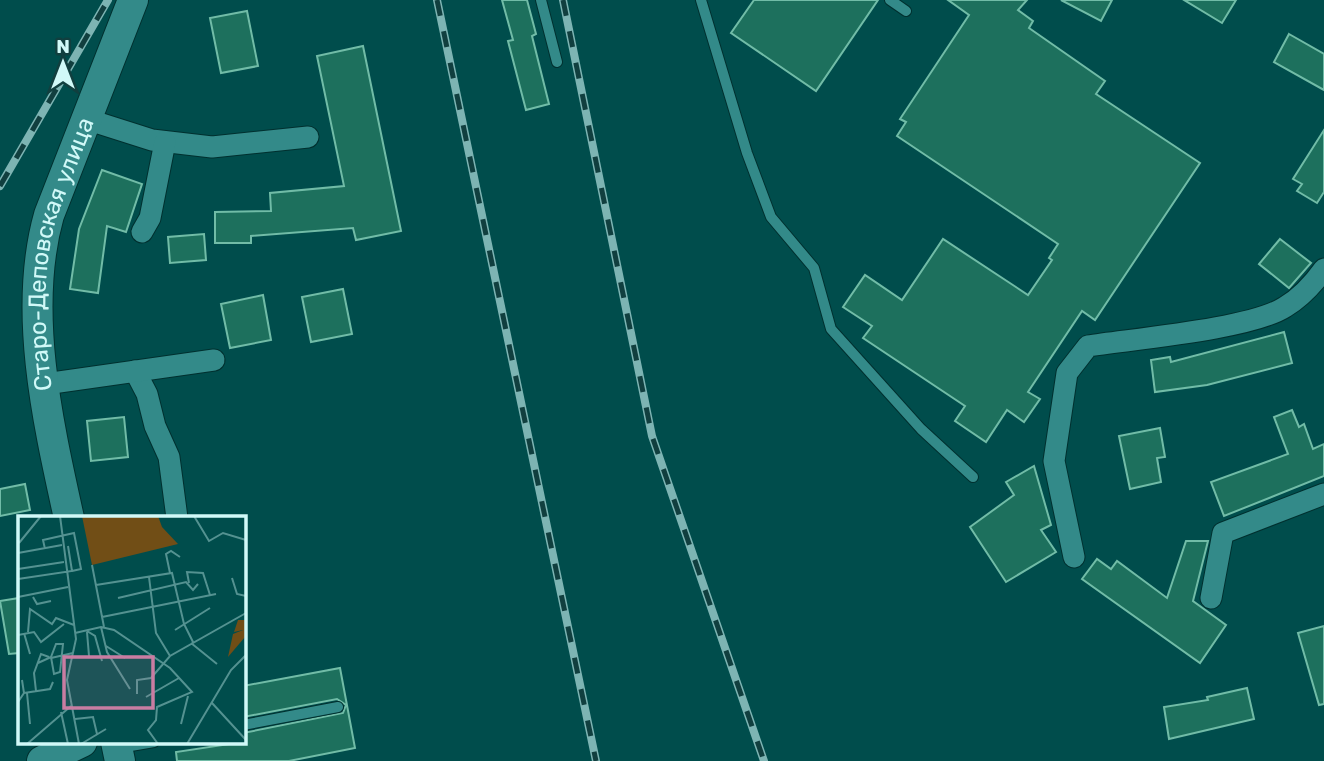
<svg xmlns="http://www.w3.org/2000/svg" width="1324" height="761" font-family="Rubik,sans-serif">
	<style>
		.building { fill: #1d705d; stroke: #71bca7; stroke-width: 2 }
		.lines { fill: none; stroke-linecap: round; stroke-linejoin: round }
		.lane-casing { stroke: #00302f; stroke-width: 12 }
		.street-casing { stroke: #00302f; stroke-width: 23 }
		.secondary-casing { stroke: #00302f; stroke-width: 32 }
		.lane { stroke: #338a89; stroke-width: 10 }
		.street { stroke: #338a89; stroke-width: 21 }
		.secondary { stroke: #338a89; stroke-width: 30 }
		.rail-casing { stroke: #7db4b3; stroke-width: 8 }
		.rail { stroke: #113f3f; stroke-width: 5; stroke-dasharray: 16; stroke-linecap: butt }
		.labels { text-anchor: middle; stroke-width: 5; stroke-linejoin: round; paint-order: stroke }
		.street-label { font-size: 24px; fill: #d1f9f8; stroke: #113f3f }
		.inset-road { fill: none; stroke: #549291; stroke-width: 2 }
		.view { fill: #c97da2; fill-opacity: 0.15; stroke: #c97da2; stroke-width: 3.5 }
		.inset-edge { fill: none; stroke: #d1f9f8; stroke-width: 3.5 }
	</style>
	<rect width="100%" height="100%" fill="#004d4c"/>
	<g class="building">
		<polygon points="502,0 527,0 536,34 532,36 549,104 526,110 508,41 513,40"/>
		<polygon points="754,0 878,0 816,91 731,33"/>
		<polygon points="948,0 1027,0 1018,10 1033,21 1029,28 1105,81 1096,94 1200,163 1095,320 1082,311 1028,392 1040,399 1024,422 1007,410 986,442 955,421 965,406 863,338 872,326 843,307 865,275 902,300 943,239 1028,295 1052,260 1049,258 1058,244 897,136 906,122 900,119 969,15"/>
		<polygon points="1061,0 1112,0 1101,21"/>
		<polygon points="1184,0 1236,0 1222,23"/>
		<polygon points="247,11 258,66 221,73 210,18"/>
		<polygon points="1289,34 1324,54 1324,90 1274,62"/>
		<polygon points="363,46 401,231 356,240 353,228 251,236 251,243 215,243 215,212 271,211 270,193 344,186 317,56"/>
		<polygon points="1324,130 1324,192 1317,203 1297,191 1302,184 1293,179"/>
		<polygon points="102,170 142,184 126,232 107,226 98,293 70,289 79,229"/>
		<polygon points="204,234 206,260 170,263 168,237"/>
		<polygon points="1280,239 1311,263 1289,288 1259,264"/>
		<polygon points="343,289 352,334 311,342 302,297"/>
		<polygon points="263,295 271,340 230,348 221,304"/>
		<polygon points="1284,332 1292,363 1207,385 1155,392 1151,360 1170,357 1171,362"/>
		<polygon points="1292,410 1299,427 1304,424 1313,449 1324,444 1324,476 1224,516 1211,482 1288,454 1274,417"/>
		<polygon points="124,417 128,457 91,461 87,421"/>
		<polygon points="1160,428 1165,457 1157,458 1161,482 1130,489 1119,436"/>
		<polygon points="1034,466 1051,525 1041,530 1056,552 1006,582 970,527 1014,495 1006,482"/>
		<polygon points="25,484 30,510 0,516 0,489"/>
		<polygon points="1186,541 1208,541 1193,601 1226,625 1200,663 1082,579 1097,559 1111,569 1117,561 1167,598"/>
		<polygon points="19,598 19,653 9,654 0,601"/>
		<polygon points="1324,626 1324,704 1319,705 1298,633"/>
		<polygon points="340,668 355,748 289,761 177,761 176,752 243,742 243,733 343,713 346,705 337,699 243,717 243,686"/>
		<polygon points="1247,688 1254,719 1169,739 1164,707 1208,700 1207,697"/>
	</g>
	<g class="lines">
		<g class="lane-casing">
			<g id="lane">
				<polyline points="541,0 557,62"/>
				<polyline points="701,0 747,153 771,217 814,268 831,329 921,429 973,477"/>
				<polyline points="890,0 906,11"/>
				<polyline points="243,725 338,707"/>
				<polyline points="119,748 154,742"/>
			</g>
		</g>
		<g class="street-casing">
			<g id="street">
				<polyline points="86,119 152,140 212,147 308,137"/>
				<polyline points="142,232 150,218 165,142"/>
				<polyline points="135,371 147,394 155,426 169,457 177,518"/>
				<polyline points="45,384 214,360"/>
				<path d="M1074,557L1054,461L1067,373L1088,346C1133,339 1251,329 1285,307C1300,298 1314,283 1324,269"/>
				<polyline points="1211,598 1223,533 1324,494"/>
			</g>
		</g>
		<g class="secondary-casing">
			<g id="secondary">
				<path id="s1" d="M69,518C48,423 22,310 49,215L133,0"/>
				<polyline points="116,742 120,761"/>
				<polyline points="42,761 82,742"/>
			</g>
		</g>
		<use href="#lane" class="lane"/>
		<use href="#street" class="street"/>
		<use href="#secondary" class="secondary"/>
		<g class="rail-casing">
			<g id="rail">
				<polyline points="437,0 596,761"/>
				<polyline points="563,0 652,436 764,761"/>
				<polyline points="0,186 108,0"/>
			</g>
		</g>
		<use href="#rail" class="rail"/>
	</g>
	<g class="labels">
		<g class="street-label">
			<text dy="8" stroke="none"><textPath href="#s1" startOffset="270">Старо-Деповская улица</textPath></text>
		</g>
	</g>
	<g transform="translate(18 516)">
		<rect width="228" height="228" fill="#004d4c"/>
		<path d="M64,0H140L144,11L160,28L74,49ZM220,104H227V121L210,141L215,118L225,114L216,116Z" fill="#714e16"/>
		<path class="inset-road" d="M42,0L58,123L49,164L61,228M176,0L191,25L205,17L228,24M1,27L23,0M27,33L25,24L56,17L63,53L54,55M0,37L44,29M74,49L86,111M0,53L46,46M152,57L148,38L153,35L162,41M131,61L138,117L152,140M214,62L219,78L228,80M0,63L54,55L50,30M171,67L169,56L185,57L192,79M78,69L154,57L166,108L175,126M0,81L50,71M15,81L19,88L33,85M100,82L168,66L175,74L180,68M84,101L198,78M83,111L89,136L112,173M157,114L192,92M69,115L77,120L84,145M10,116L12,93L34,108L38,102L56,109M69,116L71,140M6,117L12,138M57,117L83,111L96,114L152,152L174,176L139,191L138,204L130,214L140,228M0,119L16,116L23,126L46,108M173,127L199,148M88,130L107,142M33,142L55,137M20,147L33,141L36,158L42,156L45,128H38L33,141M18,175L16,157L23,138L31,141M6,177L32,173L35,166M9,177L12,208M119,178V164L133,162L152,140L228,97M128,181L161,162M0,186L6,177L4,164M194,187L228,224M43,196L50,228M57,203L75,201L79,218M163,208L170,180M9,228L53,190M63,228L88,213M169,228L213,154L228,139"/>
		<path class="view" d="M46,141H135V192H46Z"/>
		<rect width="228" height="228" class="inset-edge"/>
	</g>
	<g transform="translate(63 63)" stroke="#113f3f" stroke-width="5" paint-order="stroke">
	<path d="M0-5L12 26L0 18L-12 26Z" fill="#d1f9f8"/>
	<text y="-10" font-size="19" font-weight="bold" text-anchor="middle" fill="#d1f9f8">N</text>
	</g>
</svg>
